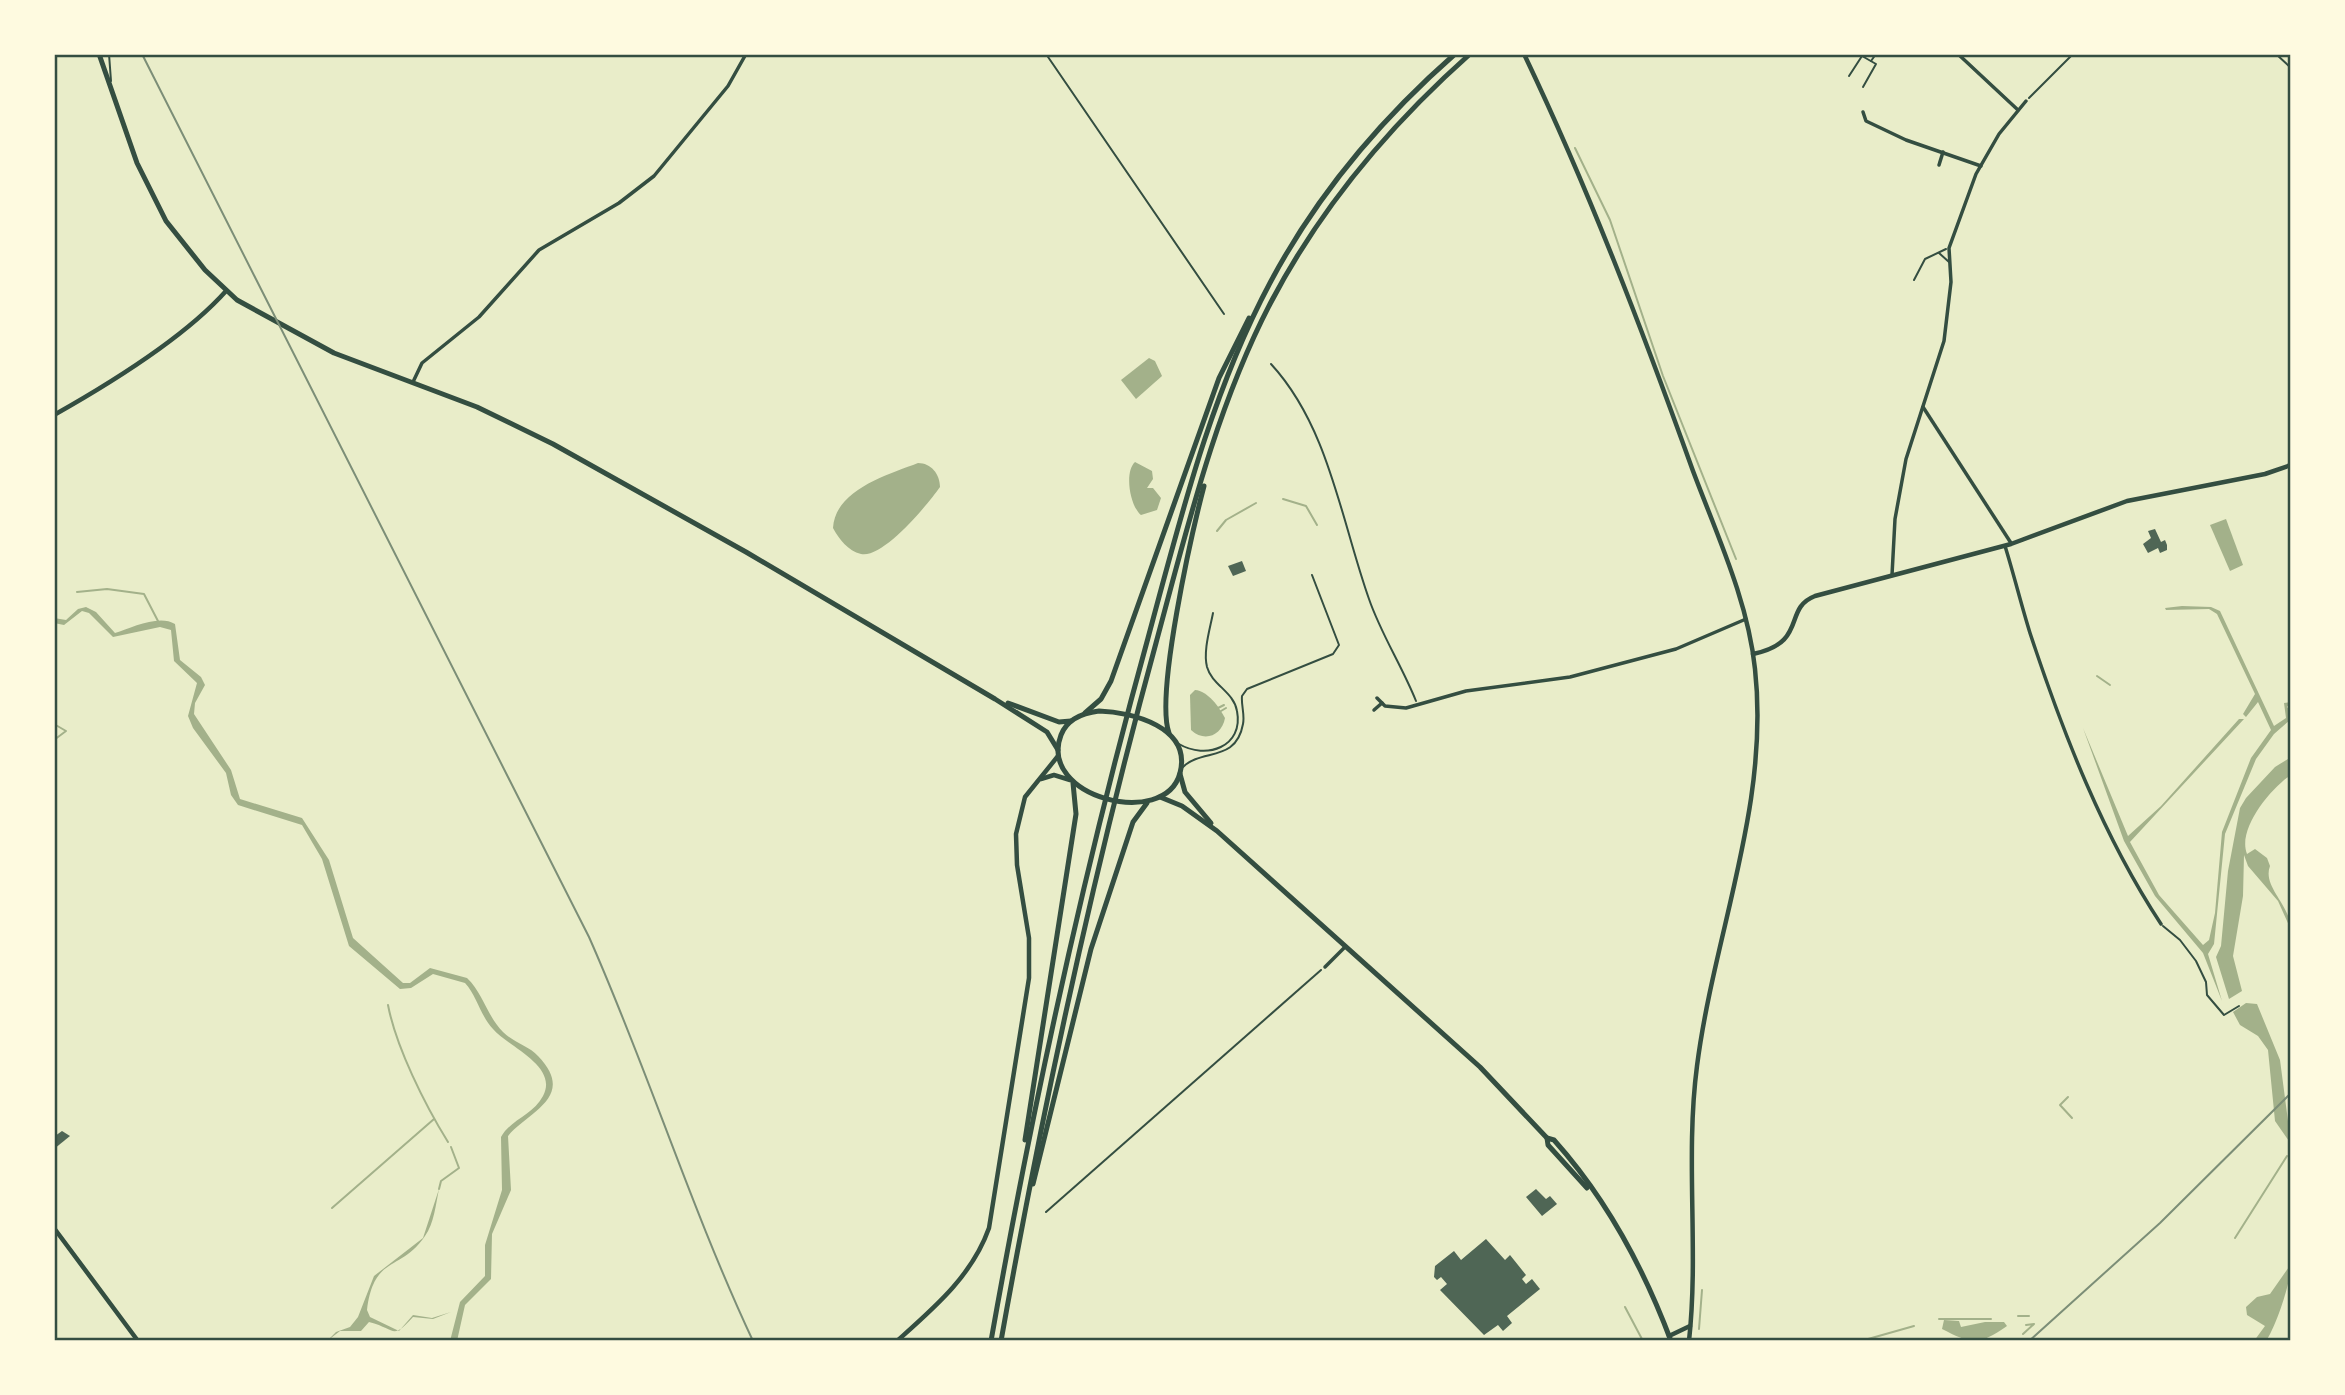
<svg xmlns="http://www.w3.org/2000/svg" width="2345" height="1395" font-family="'Libre Baskerville',serif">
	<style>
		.water { fill: #a3b18a }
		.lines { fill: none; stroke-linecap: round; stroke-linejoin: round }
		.stream { stroke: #a3b18a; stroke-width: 2 }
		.building { fill: #4f6655 }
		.path { stroke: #344e41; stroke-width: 2 }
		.service { stroke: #344e41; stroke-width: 2 }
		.minor { stroke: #344e41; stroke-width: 3.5 }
		.tertiary { stroke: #344e41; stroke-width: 4.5 }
		.secondary { stroke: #344e41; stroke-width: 4.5 }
		.trunk { stroke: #344e41; stroke-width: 5 }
		.rail { stroke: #7c8e77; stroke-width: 2 }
		.neatline { fill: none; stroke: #344e41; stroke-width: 2.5 }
	</style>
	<rect width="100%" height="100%" fill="#e9edc9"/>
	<g class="water">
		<polygon points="1149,358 1155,361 1162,376 1136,399 1121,380"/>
		<path d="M1135,462L1152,471L1153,479L1147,488H1153L1161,498L1157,510L1141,515C1130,506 1124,472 1135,462Z"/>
		<path d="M918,463C931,463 940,474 940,487C928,504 883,559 861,554C848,551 839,539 833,528C835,490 887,475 918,463Z"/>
		<polygon points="2226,519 2243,565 2230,571 2210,525"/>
		<polygon points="2182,606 2211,607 2220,611 2274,726 2286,718 2284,703 2291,702 2287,707 2291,711 2289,721 2274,734 2256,759 2225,834 2214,944 2208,954 2222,1001 2203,953 2155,896 2124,841 2083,728 2128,836 2161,806 2239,719 2244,719 2130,842 2159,895 2203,945 2209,940 2215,913 2222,832 2251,758 2271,730 2258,702 2246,717 2243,714 2255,694 2217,614 2209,609 2166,610 2165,608"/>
		<path d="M86,607L96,612L115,633C131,628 159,614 175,624L180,660L201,677L205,685L195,703L194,714L231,770L240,799L302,818L329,860L353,938L403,983H410L430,968L467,978C483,993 487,1016 503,1032C513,1042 529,1046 538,1056C577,1097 529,1111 508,1136L511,1190L492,1234L491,1279L465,1305L457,1341H450L460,1302L485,1276V1245L502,1190L501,1137C510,1120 533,1115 543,1096C559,1066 508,1047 493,1029C480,1015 477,996 465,983L433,974L411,988L400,989L349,946L322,859L302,825L238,805L231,795L226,773L193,728L188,716L197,683L174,661L171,630L160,627L113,637L89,613L82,611L64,625L54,623V618L66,620L78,609Z"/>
		<path d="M1195,690C1208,691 1219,707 1225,718C1222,735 1205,743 1191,730L1190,695Z"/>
		<path d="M2291,757V775C2271,788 2237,829 2247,854L2255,849L2267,858L2270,866C2262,887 2291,905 2291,930L2278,901L2248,866L2244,855L2243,896L2233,956L2242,991L2229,999L2216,957L2221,946L2228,871L2240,808L2246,798L2275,767Z"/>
		<polygon points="2246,1003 2257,1004 2280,1060 2291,1144 2275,1121 2268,1050 2258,1036 2240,1025 2233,1012"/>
		<path d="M439,1189C436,1203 434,1224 425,1236C401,1272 374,1254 367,1310L370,1317L399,1331L413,1315L432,1318L451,1312L433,1319L413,1317C391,1341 397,1329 369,1322L361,1331H340L327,1341L336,1332L350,1327L358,1317L374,1276L423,1238Z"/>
		<path d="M2291,1264C2291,1282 2276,1327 2266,1341H2254L2265,1326L2247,1315L2246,1307L2257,1297L2270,1294Z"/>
		<path d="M1944,1320L1959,1321L1961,1327L1985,1322H2004L2007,1326C1979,1346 1971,1344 1942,1329Z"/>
	</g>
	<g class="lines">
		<g class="stream">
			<polyline points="1575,148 1610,220 1663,376 1736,559"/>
			<polyline points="1283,499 1306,506 1317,525"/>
			<polyline points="1217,531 1226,520 1256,503"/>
			<polyline points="77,592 107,589 144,594 159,623"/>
			<polyline points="2097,676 2110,685"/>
			<polyline points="1218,708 1224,705"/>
			<polyline points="1221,711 1226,708"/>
			<polyline points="54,724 66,731 54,740"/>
			<path d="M388,1005C396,1047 425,1105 448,1142"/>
			<polyline points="2068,1097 2060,1105 2072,1118"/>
			<polyline points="439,1189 441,1181 459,1168 451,1147"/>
			<polyline points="332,1208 434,1119"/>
			<polyline points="2235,1238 2287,1156"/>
			<polyline points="1625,1307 1643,1341"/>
			<polyline points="2018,1316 2029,1316"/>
			<polyline points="1939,1319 1991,1319"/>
			<polyline points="1699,1329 1702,1290"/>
			<polyline points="2023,1334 2034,1324 2026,1325"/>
			<polyline points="1861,1341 1914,1326"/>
		</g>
	</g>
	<g class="building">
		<polygon points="2155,529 2161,542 2165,540 2167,545 2167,550 2160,553 2158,548 2148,553 2143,544 2151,538 2148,531"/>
		<polygon points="1242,561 1246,571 1233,576 1228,566"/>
		<polygon points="62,1131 70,1136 54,1149 55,1136"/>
		<polygon points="1536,1189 1546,1199 1550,1196 1557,1204 1542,1216 1526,1197"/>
		<polygon points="1486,1239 1505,1260 1510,1255 1526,1275 1522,1279 1526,1284 1532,1279 1540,1289 1507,1316 1512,1323 1503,1331 1498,1325 1484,1335 1440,1290 1447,1284 1441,1277 1437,1280 1434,1277 1435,1266 1454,1251 1461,1260"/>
	</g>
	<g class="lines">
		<g class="path">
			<polyline points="1046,54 1224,314"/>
			<polyline points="2276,54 2291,68"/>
			<polyline points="2029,98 2073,54"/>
			<path d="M1271,364C1329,427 1341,520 1369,599C1381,634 1402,666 1416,701"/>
			<polyline points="2163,926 2180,940 2196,961 2206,982 2207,995 2224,1015 2239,1006"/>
			<polyline points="1046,1212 1321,970"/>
		</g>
		<g class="service">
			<polyline points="109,54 111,81"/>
			<polyline points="1871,61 1876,54"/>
			<polyline points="1849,76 1862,56 1876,64 1863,87"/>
			<polyline points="1939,253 1949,262"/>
			<polyline points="1914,280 1925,259 1946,249"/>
			<path d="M1179,744C1206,760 1244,747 1237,711C1234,692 1212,685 1207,667C1203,651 1210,629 1213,613"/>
			<path d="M1183,767C1202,748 1236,763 1243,724C1245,715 1241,705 1242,696L1247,689L1333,654L1339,645L1312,575"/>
		</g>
		<g class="minor">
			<polyline points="1958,54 2018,110"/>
			<polyline points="1863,112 1866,121 1906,140 1981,166"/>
			<polyline points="1939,165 1943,152"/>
			<polyline points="413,382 422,363 479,317 539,250 619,203 654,176 728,86 746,54"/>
			<polyline points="1923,407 2011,543"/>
			<path d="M2005,546C2014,575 2021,604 2030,633C2063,733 2103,836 2161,924"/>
			<polyline points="1892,575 1895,519 1906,459 1944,341 1951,282 1949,248 1976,174 1999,134 2026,101"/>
			<polyline points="1377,698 1385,706 1406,708 1466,691 1570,677 1676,649 1746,619"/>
			<polyline points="1374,710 1382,703"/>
			<polyline points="1325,967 1345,947"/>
		</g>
		<g class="tertiary">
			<path d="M54,415C109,384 185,337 226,291"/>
			<path d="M1753,654C1809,642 1782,609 1815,596L2011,544L2127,501L2265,474L2291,465"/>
			<polyline points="1041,779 1054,775 1070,780"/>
			<polyline points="54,1228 138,1341"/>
			<path d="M897,1341C934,1308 972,1276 989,1228L1029,978V938L1017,865L1016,834L1025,797L1058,756"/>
		</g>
		<g class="secondary">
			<path d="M1524,54C1589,190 1642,329 1693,471C1717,535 1748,601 1755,669C1770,805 1714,933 1697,1066C1685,1157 1699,1250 1689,1341"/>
			<polyline points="1669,1336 1690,1326"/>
		</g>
		<g class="trunk">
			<polyline points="99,54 137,163 166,221 205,270 237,300 334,353 477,407 553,444 746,552 995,699 1047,732 1058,750"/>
			<polyline points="1008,703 1059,722 1071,721"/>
			<path d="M1099,711C1132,712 1192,727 1180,773C1165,830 1037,797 1061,735C1067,719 1083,713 1099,711Z"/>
			<polyline points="1085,713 1101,699 1111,681 1219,378 1249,318"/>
			<path d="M1169,733C1155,695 1192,532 1204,486"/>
			<polyline points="1180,774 1185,792 1211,823"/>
			<path d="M1160,797L1182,806L1217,831L1480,1067L1547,1138L1554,1140C1605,1197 1644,1269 1671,1341"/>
			<polyline points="1547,1138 1548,1145 1587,1188"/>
			<polyline points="1025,1140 1076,814 1073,783"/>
			<polyline points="1033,1184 1091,949 1133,822 1147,803"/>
			<path d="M991,1341C1033,1104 1084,869 1148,638C1181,516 1211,393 1271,281C1317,195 1381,119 1455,54"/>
			<path d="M1001,1341C1043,1106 1093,873 1156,643C1187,529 1215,410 1270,304C1320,208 1389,126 1470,54"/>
		</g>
		<g class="rail">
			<path d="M142,54L589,937C648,1070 691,1209 753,1341"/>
			<polyline points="2029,1341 2160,1223 2291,1093"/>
		</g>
	</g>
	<rect width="2345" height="1395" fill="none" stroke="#fefae0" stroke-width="112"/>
	<rect x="56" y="56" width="2233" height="1283" class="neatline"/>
</svg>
